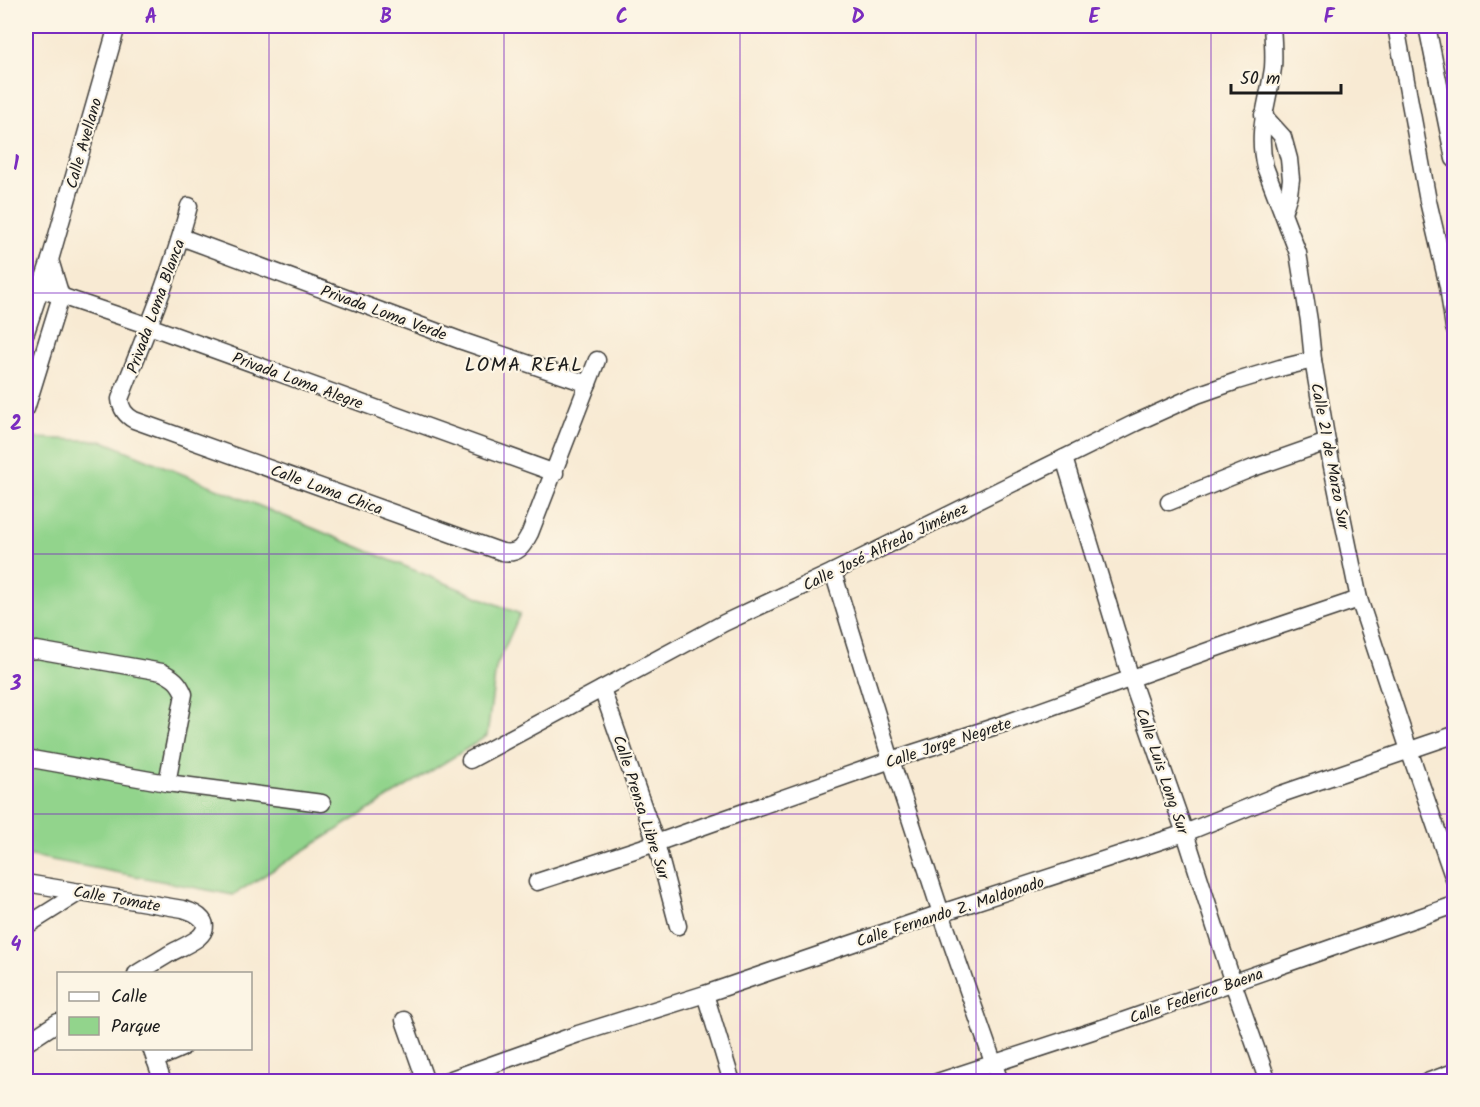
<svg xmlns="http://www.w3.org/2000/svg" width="1480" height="1107" font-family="Kalam,sans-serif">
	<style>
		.green { fill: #92d48c; stroke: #577854; stroke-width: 1.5 }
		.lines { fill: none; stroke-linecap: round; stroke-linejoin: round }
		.minor-casing { stroke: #3d3b37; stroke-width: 19 }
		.minor { stroke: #fff; stroke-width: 16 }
		.grid { fill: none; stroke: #7b2cbf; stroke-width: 1.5; stroke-opacity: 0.55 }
		.labels { text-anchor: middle; stroke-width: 4.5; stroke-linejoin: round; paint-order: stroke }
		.street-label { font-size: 16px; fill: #1c1c1c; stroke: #fcf5e5 }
		.quarter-label { font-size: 20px; letter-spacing: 1.5px; fill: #1c1c1c; stroke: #fcf5e5 }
		.neatline { fill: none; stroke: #7b2cbf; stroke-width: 2 }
		.grid-label { font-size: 20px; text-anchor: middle; font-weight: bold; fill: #7b2cbf }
	</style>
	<rect width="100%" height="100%" fill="#fcf5e5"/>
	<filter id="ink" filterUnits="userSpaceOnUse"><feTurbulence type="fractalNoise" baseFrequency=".0167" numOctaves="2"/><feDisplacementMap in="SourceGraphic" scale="12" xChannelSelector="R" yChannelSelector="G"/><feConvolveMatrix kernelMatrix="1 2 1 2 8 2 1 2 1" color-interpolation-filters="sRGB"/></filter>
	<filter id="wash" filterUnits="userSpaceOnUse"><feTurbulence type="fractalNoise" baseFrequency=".008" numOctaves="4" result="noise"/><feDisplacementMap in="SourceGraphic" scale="24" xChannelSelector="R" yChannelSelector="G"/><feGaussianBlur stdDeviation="1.35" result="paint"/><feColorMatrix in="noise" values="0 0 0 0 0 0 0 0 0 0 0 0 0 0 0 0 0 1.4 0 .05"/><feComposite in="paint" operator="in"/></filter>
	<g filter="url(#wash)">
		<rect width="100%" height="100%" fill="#f8ead3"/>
		<polygon class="green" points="35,438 103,441 520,614 496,667 487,736 233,895 26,855 26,467"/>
	</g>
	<g filter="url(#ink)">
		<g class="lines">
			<g class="minor-casing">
				<g id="minor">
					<path d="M1272,26C1273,39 1274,55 1273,68C1268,104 1256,130 1265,167L1298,253L1309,321L1313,360L1327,442L1359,599L1409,750L1454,879"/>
					<polyline points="1396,26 1428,201 1448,286 1454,328"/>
					<polyline points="1427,26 1454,159"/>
					<polyline points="1263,115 1283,137 1289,159 1291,179 1289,194 1283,213"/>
					<path d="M189,206C172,272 145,335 120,399C121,409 125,415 134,420L502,552C519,555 523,546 530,533L597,360"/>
					<polyline points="181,237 462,341 588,384"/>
					<polyline points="40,289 149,326 555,473"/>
					<polyline points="26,332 50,260 117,26"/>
					<polyline points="26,409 61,296 50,260"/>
					<polyline points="1064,458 1131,679 1185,833 1233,983 1268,1082"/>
					<polyline points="1169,502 1253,468 1327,442"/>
					<polyline points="833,572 891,760 941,913 1000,1082"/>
					<path d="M26,651L37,650L162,672C174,678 179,682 184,694L167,783"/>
					<polyline points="602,689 656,843 678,926"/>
					<polyline points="26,758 167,783 322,803"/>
					<polyline points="470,760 724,623 833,572 1135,423 1197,395 1237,381 1280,368 1313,360"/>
					<polyline points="537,882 656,843 891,760 1009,722 1261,632 1359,599"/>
					<path d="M26,883L183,909C197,913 215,923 198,938C190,944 178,949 169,954C158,961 147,967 136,974"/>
					<polyline points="26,926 80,892"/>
					<polyline points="705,994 732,1082"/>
					<polyline points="404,1020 426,1082"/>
					<polyline points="26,1043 58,1022"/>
					<polyline points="151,1048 163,1082"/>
					<polyline points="155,1060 182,1048"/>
					<polyline points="443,1082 578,1034 705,994 941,913 1185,833 1281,794 1454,735"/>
					<polyline points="937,1082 1114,1024 1454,905"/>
					<polyline points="1427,1082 1454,1072"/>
				</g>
			</g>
			<use href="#minor" class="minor"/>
		</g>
	</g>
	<path class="grid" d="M269,26V1082M504,26V1082M740,26V1082M976,26V1082M1211,26V1082M26,293H1454M26,554H1454M26,814H1454"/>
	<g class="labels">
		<g class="street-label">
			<text transform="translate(83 143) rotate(-74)" y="6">Calle Avellano</text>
			<text transform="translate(155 306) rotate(-70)" y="6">Privada Loma Blanca</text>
			<text transform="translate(384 312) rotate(20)" y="6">Privada Loma Verde</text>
			<text transform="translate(298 380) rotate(20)" y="6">Privada Loma Alegre</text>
			<text transform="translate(1331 456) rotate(79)" y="6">Calle 21 de Marzo Sur</text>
			<text transform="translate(327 489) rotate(20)" y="6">Calle Loma Chica</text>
			<text transform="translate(885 546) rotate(-26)" y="6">Calle José Alfredo Jiménez</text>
			<text transform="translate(948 742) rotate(-18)" y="6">Calle Jorge Negrete</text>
			<text transform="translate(1163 771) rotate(71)" y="6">Calle Luis Long Sur</text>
			<text transform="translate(642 807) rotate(72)" y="6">Calle Prensa Libre Sur</text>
			<text transform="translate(117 898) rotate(10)" y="6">Calle Tomate</text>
			<text transform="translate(950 911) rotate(-18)" y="6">Calle Fernando Z. Maldonado</text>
			<text transform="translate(1196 995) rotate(-19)" y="6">Calle Federico Baena</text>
		</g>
		<g class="quarter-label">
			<text x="524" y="371">LOMA REAL</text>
		</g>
	</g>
	<rect width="1480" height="1107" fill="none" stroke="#fcf5e5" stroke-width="66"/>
	<rect x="57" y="972" width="195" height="78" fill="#fcf5e5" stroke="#a29e95" stroke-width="1.5"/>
	<rect x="69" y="992" width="30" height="9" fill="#ffffff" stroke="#a29e95" stroke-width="1.5"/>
	<text x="111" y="1002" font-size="18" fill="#1c1c1c">Calle</text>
	<rect x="69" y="1017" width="30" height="18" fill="#92d48c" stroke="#a29e95" stroke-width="1.5"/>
	<text x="111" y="1032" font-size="18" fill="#1c1c1c">Parque</text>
	<path d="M1231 84v9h110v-9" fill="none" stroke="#1c1c1c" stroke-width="3"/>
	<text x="1240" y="84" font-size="18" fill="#1c1c1c" stroke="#fcf5e5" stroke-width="4.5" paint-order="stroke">50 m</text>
	<rect x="33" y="33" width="1414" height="1041" class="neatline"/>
	<g class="grid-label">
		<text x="151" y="23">A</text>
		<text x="386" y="23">B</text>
		<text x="622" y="23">C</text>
		<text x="858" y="23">D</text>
		<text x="1094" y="23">E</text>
		<text x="1329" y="23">F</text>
		<text x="16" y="170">1</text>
		<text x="16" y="430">2</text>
		<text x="16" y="690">3</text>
		<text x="16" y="951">4</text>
	</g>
</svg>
